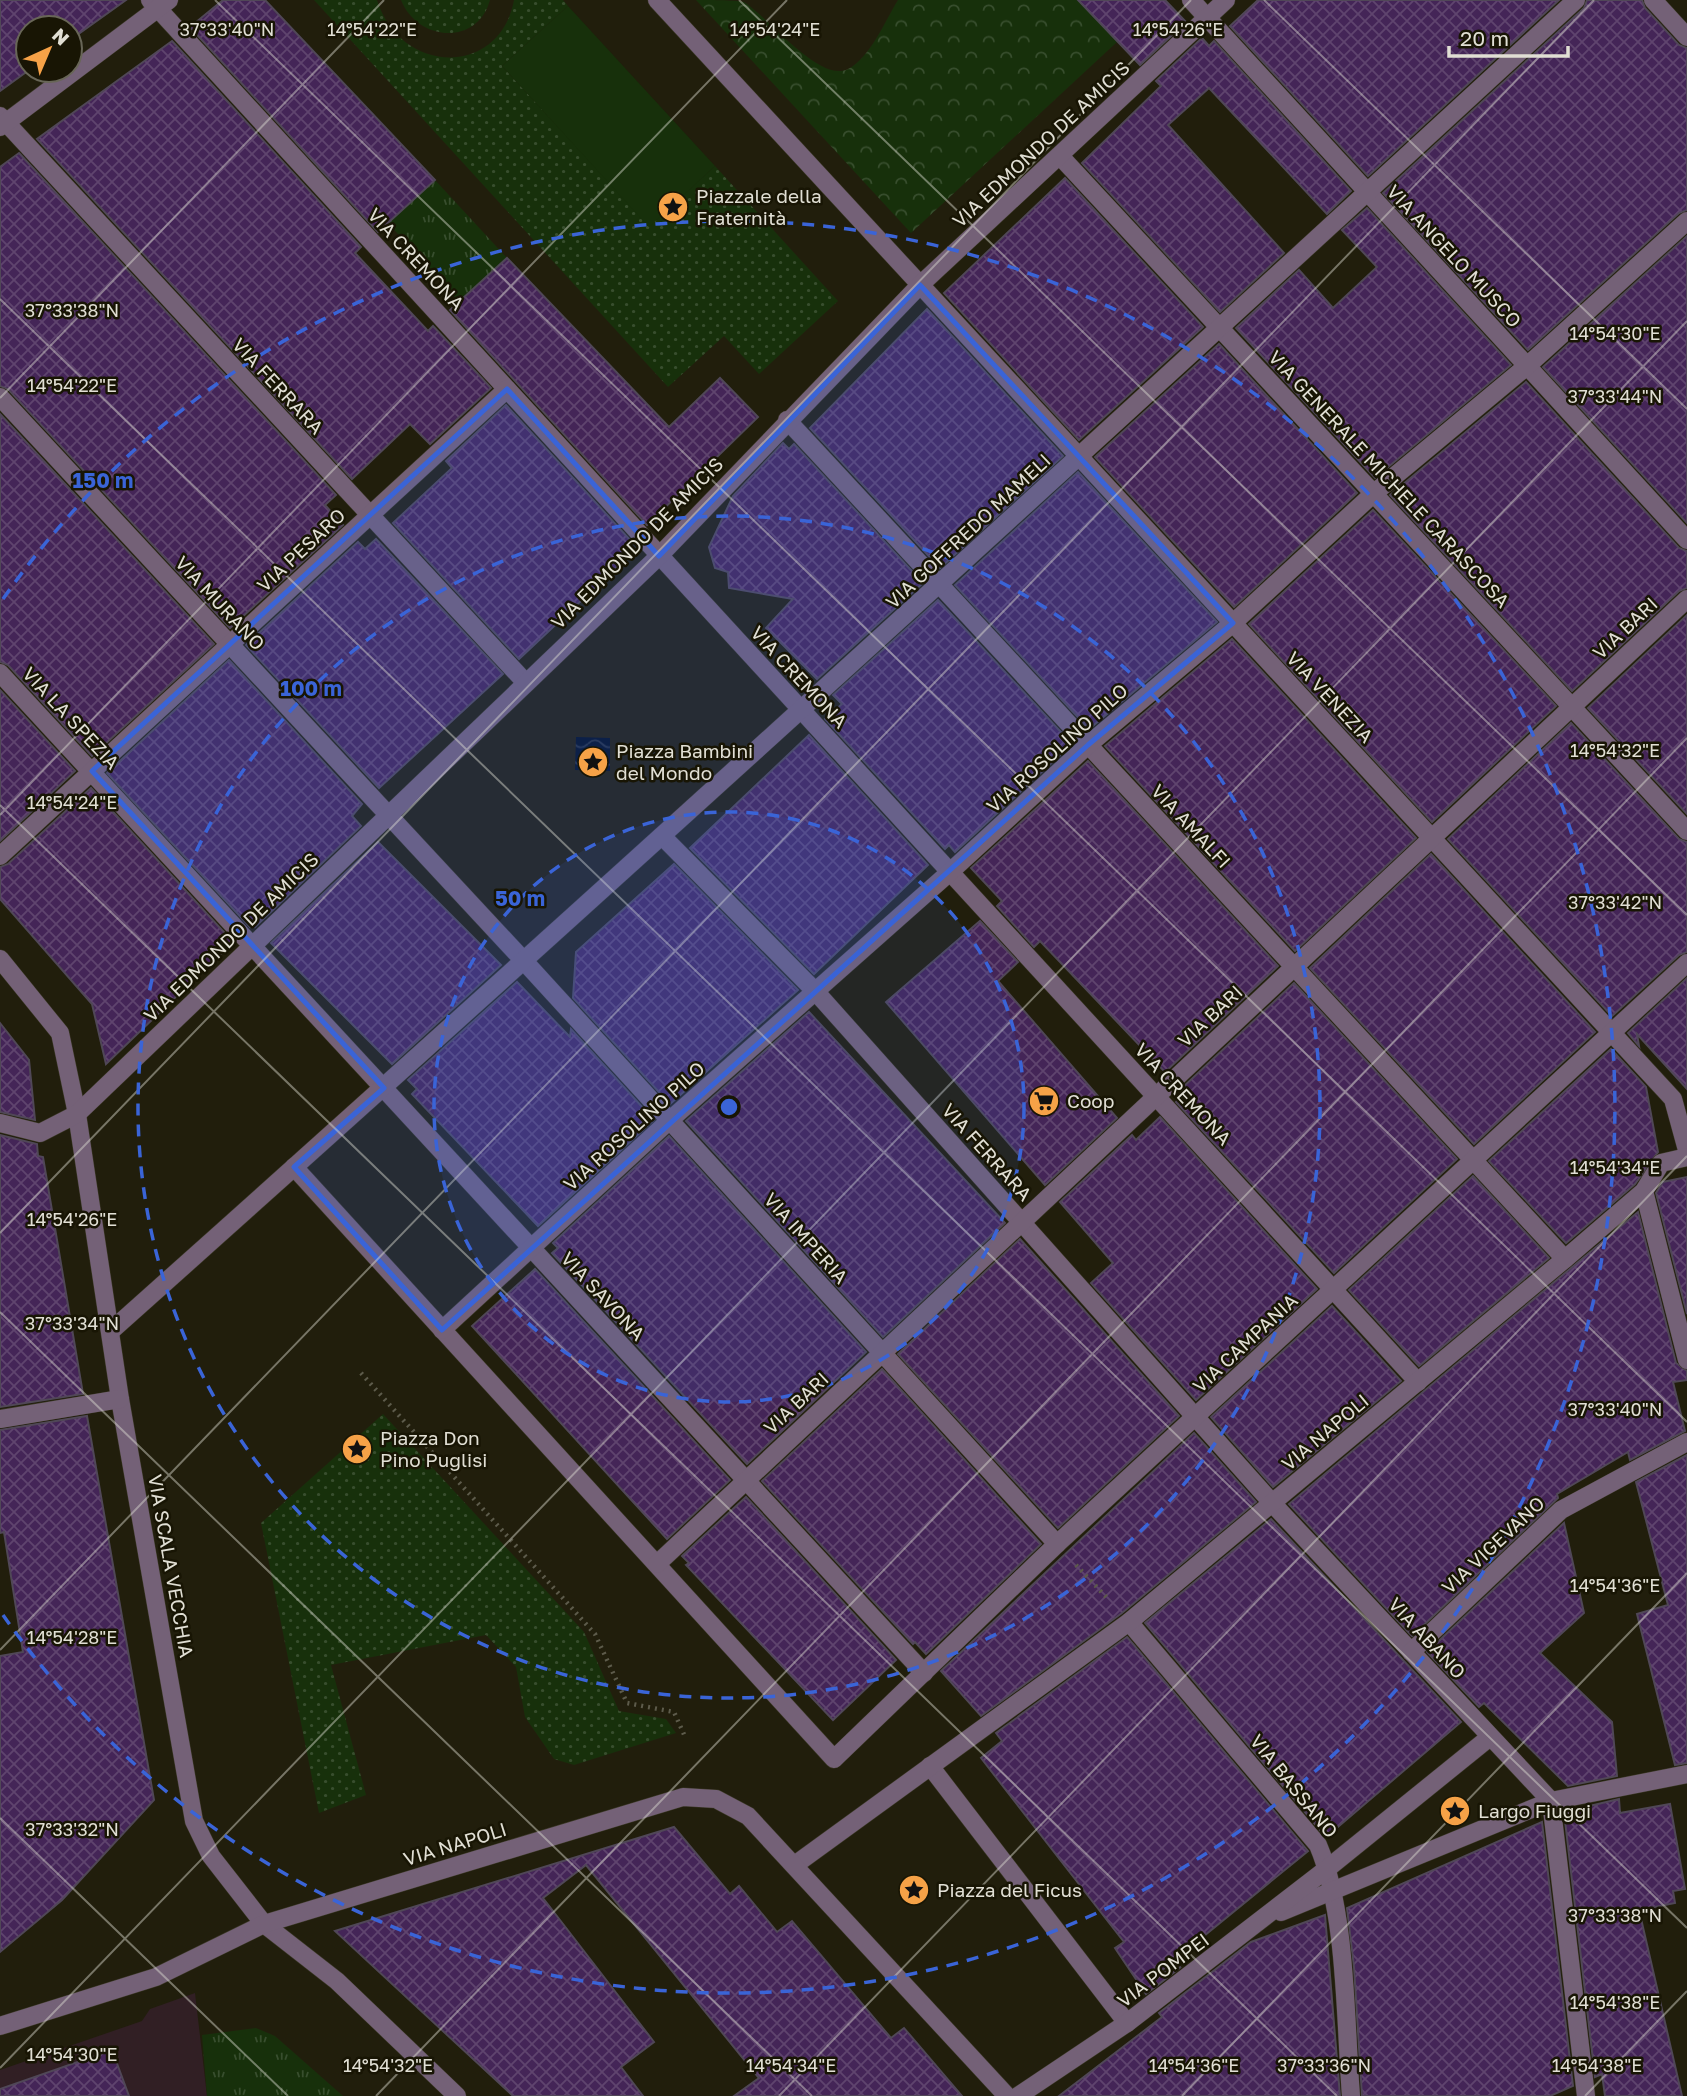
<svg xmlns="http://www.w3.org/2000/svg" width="1687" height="2096" font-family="'Golos Text',sans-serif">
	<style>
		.education { fill: #311f24 }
		.grass { fill: url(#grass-tufts) }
		.forest { fill: url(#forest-crowns) }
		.garden { fill: url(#garden-dots) }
		.pitch { fill: #17300b }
		.water { fill: url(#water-waves) }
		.building { fill: url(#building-cross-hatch); stroke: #504757; stroke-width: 2 }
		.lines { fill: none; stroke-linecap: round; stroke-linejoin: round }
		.minor-casing { stroke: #3c3928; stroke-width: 19 }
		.path { stroke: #5d5b4b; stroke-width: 4.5; stroke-dasharray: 2 5; stroke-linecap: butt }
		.minor { stroke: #746177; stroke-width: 18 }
		.marked { fill: #3a64d7; fill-opacity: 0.2; stroke: #3a64d7; stroke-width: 5; stroke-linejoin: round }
		.ticks { fill: none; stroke: #e1dfd4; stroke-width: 2; stroke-opacity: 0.45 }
		.ring { fill: none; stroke: #3a64d7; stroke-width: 3.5; stroke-dasharray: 12 9 }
		.labels { text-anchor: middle; stroke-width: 5; stroke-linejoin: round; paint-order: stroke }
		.street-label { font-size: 19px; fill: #e1dfd4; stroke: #181504 }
		.poi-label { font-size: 19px; fill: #e1dfd4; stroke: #181504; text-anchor: start }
		.ticks-label { font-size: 18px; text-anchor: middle; fill: #e1dfd4; stroke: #181504; stroke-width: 5; stroke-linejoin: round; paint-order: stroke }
		.centre { fill: #3a64d7; stroke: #181504; stroke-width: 3.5 }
		.ring-label { font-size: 21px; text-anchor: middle; font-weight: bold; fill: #3a64d7; stroke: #181504; stroke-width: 5; stroke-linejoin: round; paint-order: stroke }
	</style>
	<defs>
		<pattern id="grass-tufts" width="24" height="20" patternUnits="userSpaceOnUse" patternTransform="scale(1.75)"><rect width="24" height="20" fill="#17300b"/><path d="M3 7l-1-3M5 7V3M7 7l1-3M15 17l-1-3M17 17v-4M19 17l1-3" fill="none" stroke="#384e2e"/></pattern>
		<pattern id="forest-crowns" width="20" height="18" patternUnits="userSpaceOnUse" patternTransform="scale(1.75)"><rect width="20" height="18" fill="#17300b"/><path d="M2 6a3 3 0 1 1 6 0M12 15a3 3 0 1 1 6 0" fill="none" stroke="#384e2e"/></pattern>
		<pattern id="garden-dots" width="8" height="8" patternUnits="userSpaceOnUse" patternTransform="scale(1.75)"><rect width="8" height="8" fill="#17300b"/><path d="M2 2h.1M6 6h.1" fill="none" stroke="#384e2e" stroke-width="1.8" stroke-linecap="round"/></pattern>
		<pattern id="water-waves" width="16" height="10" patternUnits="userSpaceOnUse" patternTransform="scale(1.75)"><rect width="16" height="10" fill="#000f25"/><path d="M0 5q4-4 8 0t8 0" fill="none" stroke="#253244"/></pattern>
		<pattern id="building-cross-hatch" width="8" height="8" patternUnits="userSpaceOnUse" patternTransform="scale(1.75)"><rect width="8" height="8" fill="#442557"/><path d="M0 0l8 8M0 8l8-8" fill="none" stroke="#5f446e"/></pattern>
	</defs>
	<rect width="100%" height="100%" fill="#211e0c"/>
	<polygon class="education" points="195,1993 207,2096 0,2096 0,2070 142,2021 150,2009"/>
	<g class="grass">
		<polygon points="435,180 507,258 459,302 388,223"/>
		<polygon points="256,2028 275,2036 343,2096 207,2096 202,2035"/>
	</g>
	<path class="forest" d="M696,0C708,0 733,0 744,2C766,15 820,84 848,69C870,58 885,21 898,0H1098L1088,11L1117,42L911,233Z"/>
	<g class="garden">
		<path d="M314,0H377C401,76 500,77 514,0H563L568,6L502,66L649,226L715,166L838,301L759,374L724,336L668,387Z"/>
		<path d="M401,0H490C477,47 417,41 401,0Z"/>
		<polygon points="383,1414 584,1632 619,1711 666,1719 676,1733 574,1765 554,1759 525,1717 516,1667 486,1635 331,1665 366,1795 319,1813 261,1523"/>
	</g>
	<polygon class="pitch" points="568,6 715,166 649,227 502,66"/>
	<polygon class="water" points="576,737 610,738 610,771 575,770"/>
	<g class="building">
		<polygon points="0,0 126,0 70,40 70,28 28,28 29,70 0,91"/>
		<polygon points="223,0 265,0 435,180 378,232 190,27"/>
		<polygon points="1078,0 1165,0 1186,22 1140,65"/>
		<polygon points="1258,0 1559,0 1368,176 1230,26"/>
		<polygon points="1587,0 1642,0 1645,8 1679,45 1687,48 1687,210 1679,213 1528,350 1383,193 1584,8"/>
		<polygon points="1202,38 1209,46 1214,41 1351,191 1327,214 1209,88 1168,125 1284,253 1220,312 1082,163 1161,86 1156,81"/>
		<polygon points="172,41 361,247 355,253 428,331 433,326 491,388 430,444 410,424 352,479 37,139"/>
		<polygon points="19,153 336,495 325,505 343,525 230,628 8,389 0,386 0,167"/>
		<polygon points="1065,178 1203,327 1079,440 944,293"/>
		<polygon points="1367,208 1511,365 1375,478 1236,328 1299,270 1333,308 1377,267 1342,230"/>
		<polygon points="1687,236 1687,523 1543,367"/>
		<polygon points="507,258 669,427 720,378 758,417 647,525 450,310"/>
		<polygon points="927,309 1063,456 940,568 810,428"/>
		<polygon points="1219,344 1357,493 1234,607 1095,457"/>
		<polygon points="1526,382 1679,548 1687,551 1687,588 1679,591 1572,691 1390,495"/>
		<polygon points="506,405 631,541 625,547 631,554 519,659 393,523 452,468 446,461"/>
		<polygon points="0,414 214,644 92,756 8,665 0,662"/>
		<polygon points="783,443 789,449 794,444 923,583 817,679 766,628 793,599 729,588 728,572 715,568 709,547 733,496"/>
		<polygon points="1078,472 1217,622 1089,729 955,585"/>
		<polygon points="1373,510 1556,706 1432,822 1249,624"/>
		<polygon points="376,539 503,674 379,788 246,645 358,542 365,549"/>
		<polygon points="938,600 1072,744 955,852 949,845 945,849 825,719 842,704 833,695"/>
		<polygon points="1687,615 1687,814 1588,708"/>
		<polygon points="1232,639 1416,838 1295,951 1105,746"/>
		<polygon points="229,660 362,804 352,816 361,826 255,927 253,924 250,927 107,773"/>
		<polygon points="0,690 75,771 0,841"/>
		<polygon points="1571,723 1679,839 1687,842 1687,952 1679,955 1612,1016 1448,839"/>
		<polygon points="809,735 928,865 814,974 690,848"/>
		<polygon points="1088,761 1278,966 1165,1072 1040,941 1034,947 997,906 1002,901 971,868"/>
		<polygon points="91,788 233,942 106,1064 92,1004 0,899 0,867 8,864"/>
		<polygon points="378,842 501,965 392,1064 271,943"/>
		<polygon points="1431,854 1595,1032 1474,1144 1310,968"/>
		<polygon points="674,864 798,990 670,1104 573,998 576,952"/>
		<polygon points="980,921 1018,962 998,981 1117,1118 1045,1185 886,1002"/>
		<polygon points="1687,978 1687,1089 1637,1034 1639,1046 1628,1033"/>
		<polygon points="517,982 570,1037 571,1029 654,1120 538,1226 412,1094 417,1089 408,1080"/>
		<polygon points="1294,983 1457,1159 1334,1273 1176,1102 1185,1093 1181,1089"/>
		<polygon points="809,1012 1005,1223 883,1337 686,1121"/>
		<polygon points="0,1023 29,1060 35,1120 0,1112"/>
		<polygon points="1611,1049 1646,1087 1658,1152 1635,1184 1566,1243 1489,1161"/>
		<polygon points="1160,1117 1317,1289 1196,1400 1091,1283 1113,1263 1060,1202 1132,1135 1136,1140"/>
		<polygon points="0,1135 37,1144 38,1156 43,1157 83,1394 0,1407"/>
		<polygon points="669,1136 866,1352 747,1464 552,1253 558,1248 553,1243"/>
		<polygon points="1473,1176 1549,1258 1419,1366 1349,1290"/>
		<polygon points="1687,1177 1687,1314 1656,1193 1663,1182"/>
		<polygon points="1638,1212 1676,1363 1687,1371 1687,1380 1673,1382 1685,1431 1630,1460 1628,1452 1557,1494 1558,1498 1412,1636 1289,1504"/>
		<polygon points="1020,1239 1179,1416 1058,1528 898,1354"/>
		<polygon points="535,1269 730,1480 667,1539 472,1326"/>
		<polygon points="1332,1306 1401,1381 1273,1487 1211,1417"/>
		<polygon points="882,1369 1041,1544 926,1654 915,1642 913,1644 762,1481"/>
		<polygon points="87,1416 154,1800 62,1900 0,1952 0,1656 23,1652 4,1532 0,1533 0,1430"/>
		<polygon points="1194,1433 1256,1502 1122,1613 981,1716 941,1671"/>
		<polygon points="1687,1455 1687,1763 1675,1765 1637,1614 1668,1605 1636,1482"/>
		<polygon points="746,1497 896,1660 833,1720 686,1565 689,1563 682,1556"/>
		<polygon points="1271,1519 1461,1722 1326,1837 1145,1623"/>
		<polygon points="1564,1523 1584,1613 1540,1653 1612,1722 1617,1776 1568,1786 1484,1703 1479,1707 1427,1652"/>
		<polygon points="1127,1637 1308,1851 1155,1976 1181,1967 1146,1994 1115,1948 1124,1942 981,1758 1002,1741 996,1733"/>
		<polygon points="1619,1799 1620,1813 1670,1804 1685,1889 1673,1891 1675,1903 1639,1910 1682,2096 1605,2096 1602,2074 1595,2077 1564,1812"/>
		<polygon points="1542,1822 1573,2086 1550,2096 1362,2096 1354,1967 1347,1908"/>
		<polygon points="674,1827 730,1894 739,1886 777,1932 792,1921 891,2038 904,2028 962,2096 734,2096 759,2078 586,1865 543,1898 654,2042 621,2067 643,2096 513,2096 335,1931"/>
		<polygon points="1325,1915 1340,2096 1059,2096 1162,2017 1159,2013 1251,1942"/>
		<polygon points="112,2050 129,2096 0,2096 0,2089"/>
	</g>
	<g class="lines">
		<g class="minor-casing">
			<g id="minor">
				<polyline points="150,0 1418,1382"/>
				<polyline points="657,0 1673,1099 1687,1150"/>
				<polyline points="1191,0 1687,540"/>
				<polyline points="1653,0 1687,37"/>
				<polyline points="0,116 526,683"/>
				<polyline points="0,127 169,0"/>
				<polyline points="1060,156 1687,831"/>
				<polyline points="0,397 524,961 1057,1544"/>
				<polyline points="787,420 1565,1259"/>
				<polyline points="0,673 924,1673"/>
				<polyline points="662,836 816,992 1273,1504 1551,1801"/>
				<polyline points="0,856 507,389"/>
				<polyline points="0,959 60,1033 77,1114 120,1399 194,1821 211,1856 264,1924 337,1981 457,2096"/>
				<polyline points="0,1123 40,1133 77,1114 659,556 920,285 1226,0"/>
				<polyline points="294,1167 834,1759 1057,1544 1687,963"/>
				<polyline points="1644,1191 1687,1360"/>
				<path d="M112,1330C604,891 1091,447 1576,0"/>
				<polyline points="442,1330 670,1120 950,872 1088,745 1233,623 1373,494 1527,366 1687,221"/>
				<polyline points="0,1419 120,1399"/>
				<polyline points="657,1564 1687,599"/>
				<path d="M1129,1622L1318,1845C1347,1913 1345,2021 1351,2096"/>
				<polyline points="1411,1652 1561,1510 1687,1442"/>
				<polyline points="930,1766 1127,2023"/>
				<polyline points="1551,1801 1586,2096"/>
				<polyline points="796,1864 1129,1622 1565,1259 1644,1191 1661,1163 1687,1157"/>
				<polyline points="1281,1912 1551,1801 1687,1774"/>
				<polyline points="0,2026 156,1977 264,1924 683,1797 716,1799 748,1816 1007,2096"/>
				<polyline points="1018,2096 1127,2023 1328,1868 1490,1737"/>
			</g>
		</g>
		<g class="path">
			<polyline points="361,1373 595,1634 627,1703 674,1712 686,1739"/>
			<polyline points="1076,1565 1109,1600"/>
		</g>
		<use href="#minor" class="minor"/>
	</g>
	<path class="marked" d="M920,285L1233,623L1088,745L442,1330L294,1167L384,1088L92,771L507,389L659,556Z"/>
	<path class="ticks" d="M215,0L1687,1422M739,0L1687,915M1264,0L1687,409M0,299L1687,1928M0,398L384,0M0,805L1337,2096M0,815L787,0M0,1233L1191,0M0,1312L812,2096M0,1650L1594,0M0,1818L288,2096M0,2068L1687,321M376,2096L1687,738M779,2096L1687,1156M1182,2096L1687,1573M1585,2096L1687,1991"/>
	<circle cx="729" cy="1107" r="295" fill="#3a64d7" fill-opacity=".12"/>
	<g class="ring">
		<circle cx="729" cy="1107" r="295"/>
		<circle cx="729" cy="1107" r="591"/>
		<path d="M3 599A886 886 0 1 1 3 1615"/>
	</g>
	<defs>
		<g id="sight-disc" transform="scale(1.575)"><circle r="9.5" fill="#f6a247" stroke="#181504"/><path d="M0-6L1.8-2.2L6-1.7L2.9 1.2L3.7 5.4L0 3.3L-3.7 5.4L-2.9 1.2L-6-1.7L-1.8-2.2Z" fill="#111"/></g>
		<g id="supermarket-disc" transform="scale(1.575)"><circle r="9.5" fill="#f6a247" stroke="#181504"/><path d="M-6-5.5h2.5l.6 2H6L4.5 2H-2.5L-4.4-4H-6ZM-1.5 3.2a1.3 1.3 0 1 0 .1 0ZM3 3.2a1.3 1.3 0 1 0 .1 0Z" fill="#111"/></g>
	</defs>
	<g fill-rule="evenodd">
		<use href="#sight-disc" x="673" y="207"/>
		<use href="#sight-disc" x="593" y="762"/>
		<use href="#supermarket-disc" x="1044" y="1101"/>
		<use href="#sight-disc" x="357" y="1449"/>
		<use href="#sight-disc" x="1455" y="1811"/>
		<use href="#sight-disc" x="914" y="1890"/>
	</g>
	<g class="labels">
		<g class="street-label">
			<text transform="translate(1041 144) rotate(-43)" y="7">VIA EDMONDO DE AMICIS</text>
			<text transform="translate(1454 256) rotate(47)" y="7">VIA ANGELO MUSCO</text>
			<text transform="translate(416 259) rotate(47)" y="7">VIA CREMONA</text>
			<text transform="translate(278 386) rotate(47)" y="7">VIA FERRARA</text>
			<text transform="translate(1389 479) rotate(47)" y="7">VIA GENERALE MICHELE CARASCOSA</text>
			<text transform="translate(968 531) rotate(-43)" y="7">VIA GOFFREDO MAMELI</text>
			<text transform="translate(637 543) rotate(-45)" y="7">VIA EDMONDO DE AMICIS</text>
			<text transform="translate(301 550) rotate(-43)" y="7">VIA PESARO</text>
			<text transform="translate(220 603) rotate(47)" y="7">VIA MURANO</text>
			<text transform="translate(1625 628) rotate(-43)" y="7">VIA BARI</text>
			<text transform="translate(799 677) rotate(47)" y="7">VIA CREMONA</text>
			<text transform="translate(1330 697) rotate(47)" y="7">VIA VENEZIA</text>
			<text transform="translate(71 718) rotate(47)" y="7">VIA LA SPEZIA</text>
			<text transform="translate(1057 748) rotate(-42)" y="7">VIA ROSOLINO PILO</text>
			<text transform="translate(1191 826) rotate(47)" y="7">VIA AMALFI</text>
			<text transform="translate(231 937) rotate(-44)" y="7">VIA EDMONDO DE AMICIS</text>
			<text transform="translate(1210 1016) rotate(-43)" y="7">VIA BARI</text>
			<text transform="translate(1183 1094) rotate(47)" y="7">VIA CREMONA</text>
			<text transform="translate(634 1126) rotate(-42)" y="7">VIA ROSOLINO PILO</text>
			<text transform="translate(987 1152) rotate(48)" y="7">VIA FERRARA</text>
			<text transform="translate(806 1238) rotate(48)" y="7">VIA IMPERIA</text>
			<text transform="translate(603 1296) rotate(47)" y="7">VIA SAVONA</text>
			<text transform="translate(1245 1343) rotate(-43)" y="7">VIA CAMPANIA</text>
			<text transform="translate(796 1403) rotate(-43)" y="7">VIA BARI</text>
			<text transform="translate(1325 1432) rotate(-40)" y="7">VIA NAPOLI</text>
			<text transform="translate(1493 1545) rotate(-43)" y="7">VIA VIGEVANO</text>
			<text transform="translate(171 1566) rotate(80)" y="7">VIA SCALA VECCHIA</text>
			<text transform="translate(1427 1638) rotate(47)" y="7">VIA ABANO</text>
			<text transform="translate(1294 1786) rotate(51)" y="7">VIA BASSANO</text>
			<text transform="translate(455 1844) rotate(-17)" y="7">VIA NAPOLI</text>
			<text transform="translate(1163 1970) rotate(-37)" y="7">VIA POMPEI</text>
		</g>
		<g class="poi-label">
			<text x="696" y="203">Piazzale della<tspan x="696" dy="22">Fraternità</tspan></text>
			<text x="616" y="758">Piazza Bambini<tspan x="616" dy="22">del Mondo</tspan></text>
			<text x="1067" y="1108">Coop</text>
			<text x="380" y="1445">Piazza Don<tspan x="380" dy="22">Pino Puglisi</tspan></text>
			<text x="1478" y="1818">Largo Fiuggi</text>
			<text x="937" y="1897">Piazza del Ficus</text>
		</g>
	</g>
	<g class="ticks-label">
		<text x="227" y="36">37°33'40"N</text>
		<text x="372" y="36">14°54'22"E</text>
		<text x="775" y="36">14°54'24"E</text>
		<text x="1178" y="36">14°54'26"E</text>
		<text x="72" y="317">37°33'38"N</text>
		<text x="1615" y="340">14°54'30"E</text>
		<text x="72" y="392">14°54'22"E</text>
		<text x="1615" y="403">37°33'44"N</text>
		<text x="1615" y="757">14°54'32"E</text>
		<text x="72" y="809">14°54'24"E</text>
		<text x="1615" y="909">37°33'42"N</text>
		<text x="1615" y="1174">14°54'34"E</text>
		<text x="72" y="1226">14°54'26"E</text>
		<text x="72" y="1330">37°33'34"N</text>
		<text x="1615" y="1416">37°33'40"N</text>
		<text x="1615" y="1592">14°54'36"E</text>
		<text x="72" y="1644">14°54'28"E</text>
		<text x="72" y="1836">37°33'32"N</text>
		<text x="1615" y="1922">37°33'38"N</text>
		<text x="1615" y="2009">14°54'38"E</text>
		<text x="72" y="2061">14°54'30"E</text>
		<text x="388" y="2072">14°54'32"E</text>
		<text x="791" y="2072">14°54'34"E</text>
		<text x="1194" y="2072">14°54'36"E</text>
		<text x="1597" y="2072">14°54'38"E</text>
		<text x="1324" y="2072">37°33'36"N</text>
	</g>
	<circle cx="729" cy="1107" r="10" class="centre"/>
	<g class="ring-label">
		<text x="103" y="488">150 m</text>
		<text x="311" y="696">100 m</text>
		<text x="520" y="906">50 m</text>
	</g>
	<g transform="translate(49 49) rotate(44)"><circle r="33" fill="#181504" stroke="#686657" stroke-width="2"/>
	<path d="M0-5L12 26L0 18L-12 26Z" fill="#f6a247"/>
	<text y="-10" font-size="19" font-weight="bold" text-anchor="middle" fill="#e1dfd4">N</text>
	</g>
	<path d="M1449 46v10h119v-10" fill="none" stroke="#e1dfd4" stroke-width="3.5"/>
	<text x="1460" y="46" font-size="21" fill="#e1dfd4" stroke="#181504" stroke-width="5" paint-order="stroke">20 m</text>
</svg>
